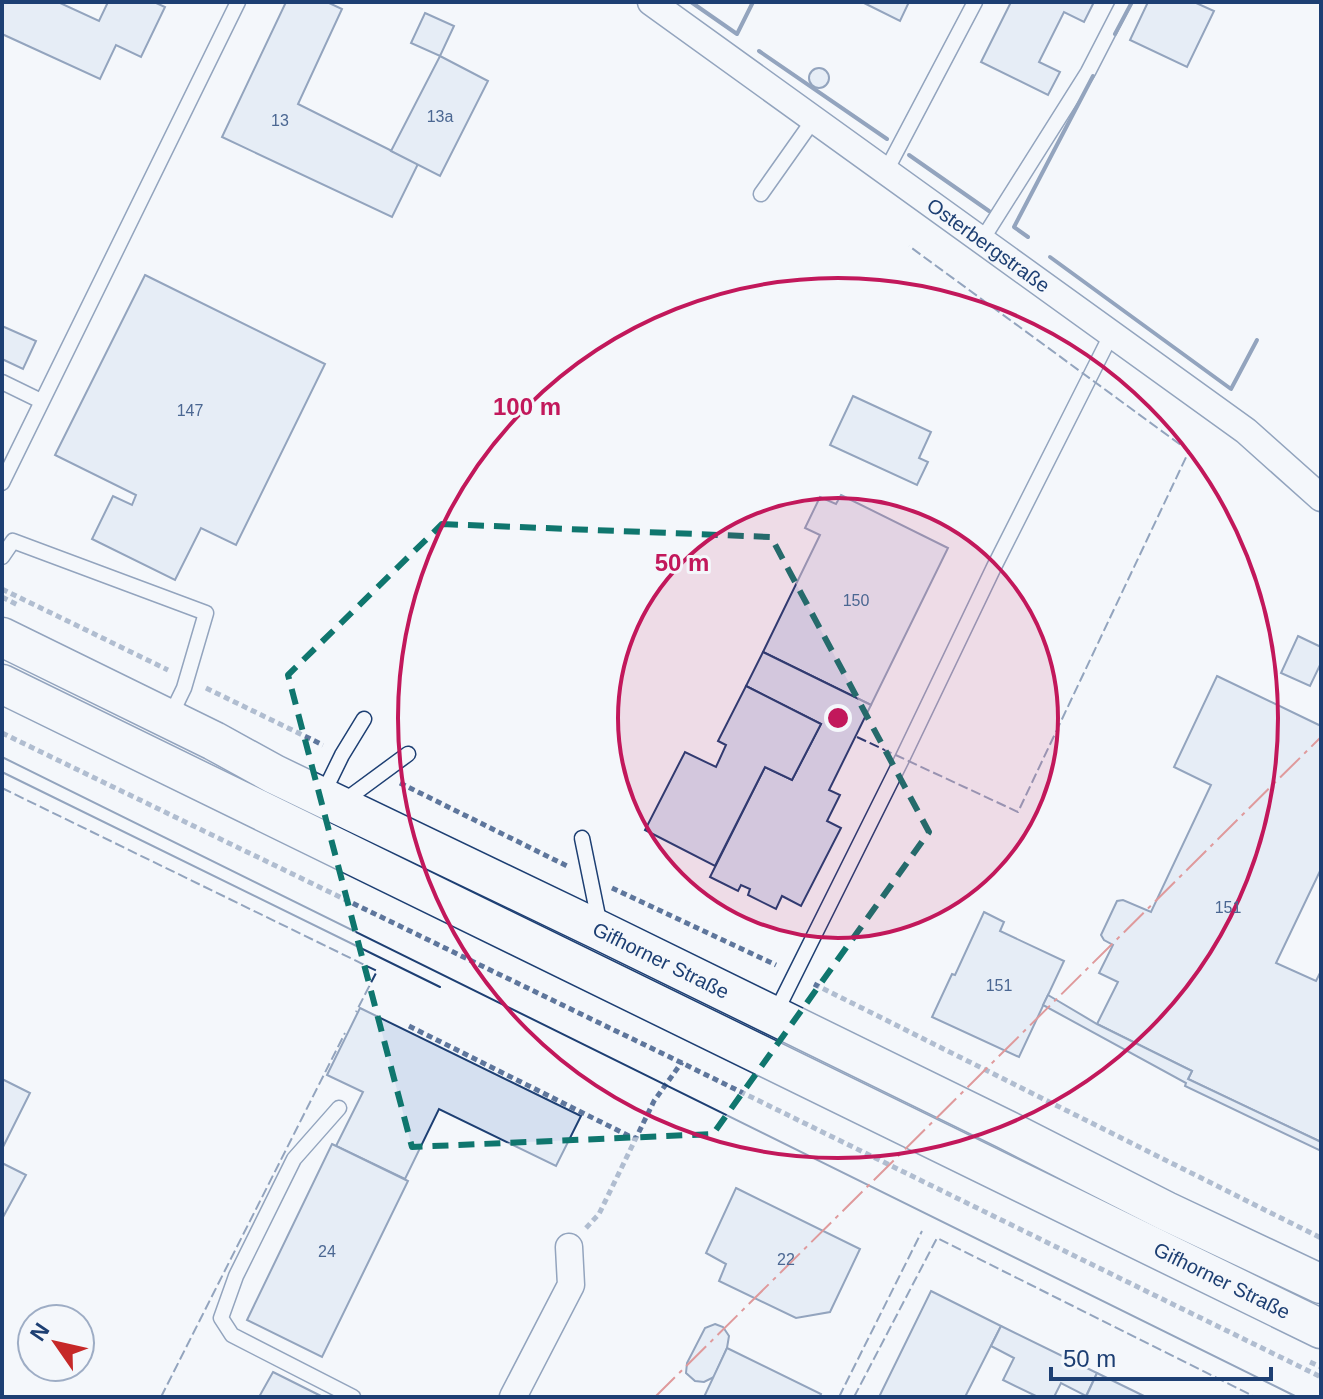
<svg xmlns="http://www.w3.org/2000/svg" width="1323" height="1399" font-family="Arial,sans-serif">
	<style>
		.building { fill: #d5e0f0; stroke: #1d3f73; stroke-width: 2 }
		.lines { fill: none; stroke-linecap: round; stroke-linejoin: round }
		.lane-casing { stroke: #1d3f73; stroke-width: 17 }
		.street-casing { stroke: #1d3f73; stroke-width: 29 }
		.secondary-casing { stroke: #1d3f73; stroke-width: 41 }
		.path { stroke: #5e769c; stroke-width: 5; stroke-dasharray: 6 4; stroke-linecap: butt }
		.lane { stroke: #f4f7fb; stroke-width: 14 }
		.street { stroke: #f4f7fb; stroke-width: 26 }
		.secondary { stroke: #f4f7fb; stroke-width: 38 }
		.tram { stroke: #1d3f73; stroke-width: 2 }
		.fence { stroke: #1d3f73; stroke-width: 2; stroke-dasharray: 10 4; stroke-linecap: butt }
		.wall { stroke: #1d3f73; stroke-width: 4 }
		.power { stroke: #c62828; stroke-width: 2; stroke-dasharray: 28 6 4 6; stroke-linecap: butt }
		.marked { fill: none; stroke: #0f766e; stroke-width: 6; stroke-dasharray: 16 10; stroke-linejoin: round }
		.ring { fill: none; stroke: #c2185b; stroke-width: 4 }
		.labels { text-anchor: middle; stroke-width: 6; stroke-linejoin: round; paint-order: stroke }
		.number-label { font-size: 16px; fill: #4b6792 }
		.street-label { font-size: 20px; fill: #1d3f73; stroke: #f4f7fb }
		.centre { fill: #c2185b; stroke: #f4f7fb; stroke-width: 4 }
		.ring-label { font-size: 24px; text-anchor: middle; font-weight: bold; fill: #c2185b; stroke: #f4f7fb; stroke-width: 6; stroke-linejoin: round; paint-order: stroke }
	</style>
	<rect width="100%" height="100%" fill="#f4f7fb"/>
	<g class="building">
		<polygon points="2,2 58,2 99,21 108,2 154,2 165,7 141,57 116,45 100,79 2,34"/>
		<polygon points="286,2 327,2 342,9 298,104 418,164 392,217 222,137"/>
		<polygon points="862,2 909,2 900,21"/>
		<polygon points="1011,2 1094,2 1084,22 1064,12 1039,62 1060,72 1048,95 981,62"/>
		<polygon points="1148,2 1194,2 1214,11 1187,67 1130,40"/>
		<polygon points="425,13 454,26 440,56 411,43"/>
		<polygon points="440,56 488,81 440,176 391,151"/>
		<circle cx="819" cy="78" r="10"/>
		<polygon points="145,275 325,364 236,545 201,528 175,580 92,539 113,496 132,505 136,495 55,455"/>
		<polygon points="2,326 36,341 23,369 2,359"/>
		<polygon points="853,396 931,432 919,458 928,462 917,485 830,445"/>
		<polygon points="841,495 948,548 871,705 763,652 820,535 805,528 820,497 836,504"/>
		<polygon points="1298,636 1321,647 1321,663 1310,686 1281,673"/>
		<polygon points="763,652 871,705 829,790 840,795 827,821 841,828 801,906 782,896 776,909 748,895 750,889 741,885 738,891 710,877 765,767 792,780 821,724 746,686"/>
		<polygon points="1217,676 1321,726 1321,869 1276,963 1316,981 1321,971 1321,1142 1188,1079 1192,1071 1097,1024 1118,982 1099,973 1113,945 1104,940 1101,935 1117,901 1123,900 1151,912 1211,785 1174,767"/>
		<polygon points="746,686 821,724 792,780 765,767 715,866 645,830 685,752 716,767 726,745 718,741"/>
		<polygon points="984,912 1004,922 1000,931 1064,961 1019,1057 932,1017 952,974 955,975"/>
		<polygon points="1048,995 1097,1024 1192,1071 1188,1079 1321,1142 1321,1151 1185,1086 1186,1083 1043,1005"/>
		<polygon points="360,1008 581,1116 556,1166 439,1109 405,1179 336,1146 363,1092 327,1075"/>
		<polygon points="2,1079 30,1093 2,1149"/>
		<polygon points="332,1144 408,1181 322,1357 247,1320"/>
		<polygon points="2,1163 26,1175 2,1219"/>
		<polygon points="736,1188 860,1249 830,1312 796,1318 719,1281 726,1264 706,1253"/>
		<polygon points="931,1291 1001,1326 965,1397 879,1397"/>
		<polygon points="715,1324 723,1327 729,1336 727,1348 714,1377 704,1382 695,1381 686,1373 687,1363 705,1328"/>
		<polygon points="1001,1326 1097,1373 1086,1396 1061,1383 1054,1397 1038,1397 1003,1380 1014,1358 991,1346"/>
		<polygon points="727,1348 821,1394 820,1397 704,1397"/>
		<polygon points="273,1372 323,1397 259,1397"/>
		<polygon points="1097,1373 1146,1397 1086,1397"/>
	</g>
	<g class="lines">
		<g class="lane-casing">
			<g id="lane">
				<polyline points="886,171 975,2"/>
				<polyline points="761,194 814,119"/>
				<polyline points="982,240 1088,72 1124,2"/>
				<polyline points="2,382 41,401"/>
				<polyline points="2,483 238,2"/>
				<polyline points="2,557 13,541 206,613 184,688 169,719"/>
				<polyline points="322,796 342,755 364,719"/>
				<polyline points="340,804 408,754"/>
				<polyline points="582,838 600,926"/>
				<polyline points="774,1016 903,757 994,567 1112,333"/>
				<polyline points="339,1108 294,1159 236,1276 221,1318 232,1335 353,1397"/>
			</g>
		</g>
		<g class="street-casing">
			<g id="street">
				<path id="s1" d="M651,2L1246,431L1321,498"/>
				<polyline points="513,1397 571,1285 569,1247"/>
			</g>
		</g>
		<g class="secondary-casing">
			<g id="secondary">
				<path id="s2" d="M2,637L214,741L274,774L601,931L1005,1129L1166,1211L1321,1284"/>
				<path id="s3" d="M2,684L1321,1329"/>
			</g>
		</g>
		<g class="path">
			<polyline points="2,589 168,670"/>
			<polyline points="2,597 18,605"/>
			<polyline points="206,688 323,745"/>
			<polyline points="2,733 682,1063 1321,1377"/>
			<polyline points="400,783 567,866"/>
			<polyline points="612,888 776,965"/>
			<polyline points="814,984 1321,1238"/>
			<polyline points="409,1026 635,1139"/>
			<polyline points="586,1228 599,1214 654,1101 682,1062"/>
			<polyline points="1310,1362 1321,1367"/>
		</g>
		<use href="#lane" class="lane"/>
		<use href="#street" class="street"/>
		<use href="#secondary" class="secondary"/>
		<g class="tram">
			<polyline points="2,757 1297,1397"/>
			<polyline points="2,772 440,987"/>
		</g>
		<g class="fence">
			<polyline points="857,737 1018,812 1189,451 909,246"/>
			<polyline points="2,788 377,971 356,1012"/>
			<polyline points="161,1397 345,1033"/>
			<polyline points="839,1397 922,1231"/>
			<polyline points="854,1397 937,1238 1255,1397"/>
		</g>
		<g class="wall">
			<polyline points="691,2 737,34 753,2"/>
			<polyline points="1115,34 1132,2"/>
			<polyline points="759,51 887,139"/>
			<polyline points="909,155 989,211"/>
			<polyline points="1028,237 1014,227 1093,76"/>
			<polyline points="1050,257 1231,389 1257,340"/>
		</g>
		<polyline class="power" points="655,1397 1321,737"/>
	</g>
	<path d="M0 0H1323V1399H0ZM442,524L771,537L929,832L713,1134L412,1147L288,675Z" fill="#f4f7fb" fill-opacity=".55" fill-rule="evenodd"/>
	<path class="marked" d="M442,524L771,537L929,832L713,1134L412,1147L288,675Z"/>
	<circle cx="838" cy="718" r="220" fill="#c2185b" fill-opacity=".12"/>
	<g class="ring">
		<circle cx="838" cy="718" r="220"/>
		<circle cx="838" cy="718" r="440"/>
	</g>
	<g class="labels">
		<g class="number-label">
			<text x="440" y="122">13a</text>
			<text x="280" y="126">13</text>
			<text x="190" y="416">147</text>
			<text x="856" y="606">150</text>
			<text x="1228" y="913">151</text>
			<text x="999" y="991">151</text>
			<text x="327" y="1257">24</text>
			<text x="786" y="1265">22</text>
		</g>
		<g class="street-label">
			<text dy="7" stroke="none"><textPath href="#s1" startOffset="416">Osterbergstraße</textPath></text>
			<text dy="7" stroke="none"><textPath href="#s2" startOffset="734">Gifhorner Straße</textPath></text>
			<text dy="7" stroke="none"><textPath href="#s3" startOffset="1358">Gifhorner Straße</textPath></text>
		</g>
	</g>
	<circle cx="838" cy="718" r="12" class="centre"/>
	<g class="ring-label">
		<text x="527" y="415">100 m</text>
		<text x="682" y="571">50 m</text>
	</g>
	<rect width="1323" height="1399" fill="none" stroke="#1d3f73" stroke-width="8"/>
	<g transform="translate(56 1343) rotate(304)"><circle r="38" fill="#f4f7fb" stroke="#9eadc5" stroke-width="2"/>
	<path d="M0-6L14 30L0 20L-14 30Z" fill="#c62828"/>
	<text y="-12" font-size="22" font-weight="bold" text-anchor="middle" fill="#1d3f73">N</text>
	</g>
	<path d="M1051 1367v12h220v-12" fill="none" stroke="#1d3f73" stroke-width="4"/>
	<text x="1063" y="1367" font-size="24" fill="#1d3f73" stroke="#f4f7fb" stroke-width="6" paint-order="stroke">50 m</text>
</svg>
